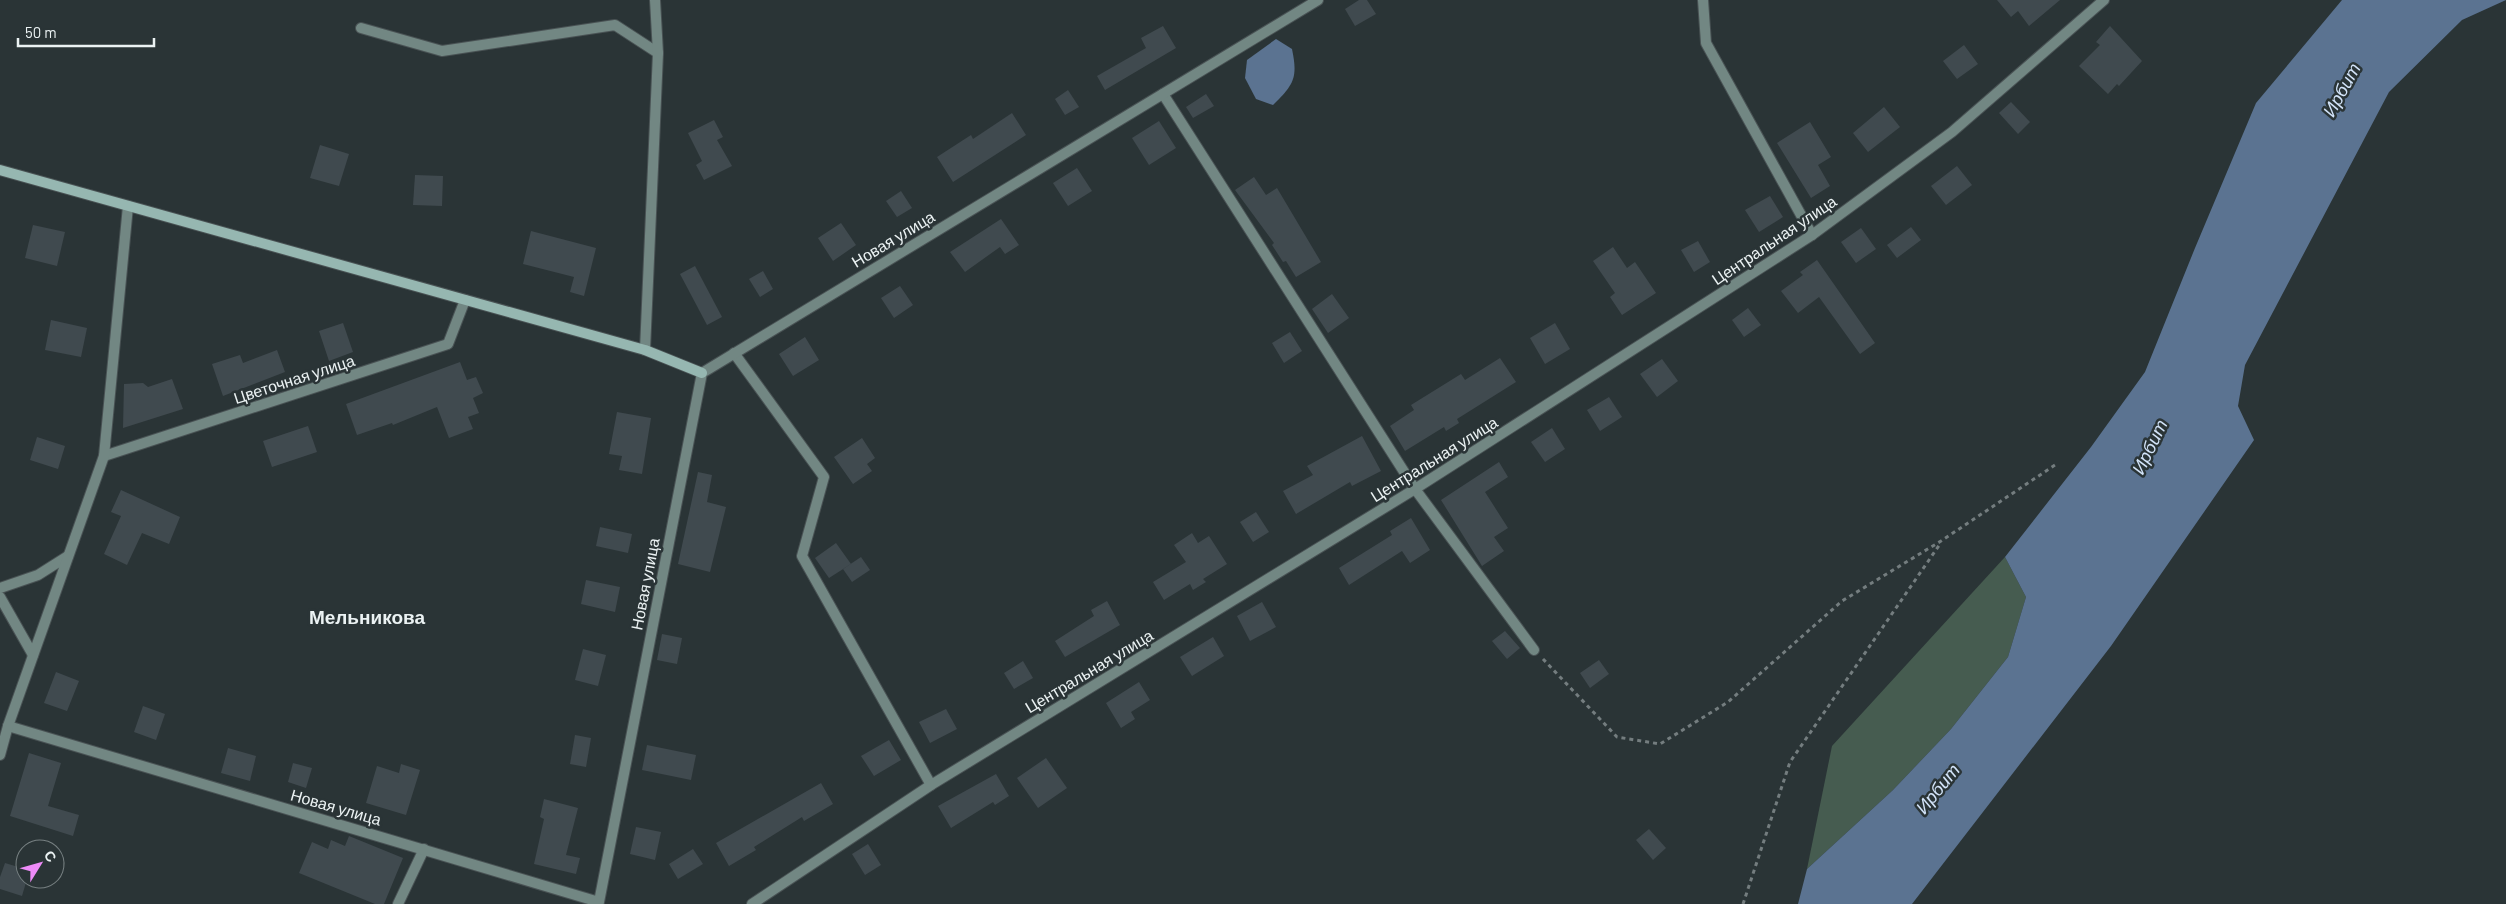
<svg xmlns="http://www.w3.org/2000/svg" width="2506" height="904" font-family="Barlow,sans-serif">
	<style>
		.green { fill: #465c50 }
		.water { fill: #5b7391 }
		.building { fill: #404a4f }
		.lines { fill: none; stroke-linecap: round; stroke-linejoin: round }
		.lane-casing { stroke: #495254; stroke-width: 12 }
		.street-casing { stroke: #495254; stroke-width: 12 }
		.secondary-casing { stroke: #495254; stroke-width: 12 }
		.path { stroke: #747d7f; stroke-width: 3; stroke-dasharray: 4 4; stroke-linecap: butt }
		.lane { stroke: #728783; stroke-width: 10 }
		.street { stroke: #728783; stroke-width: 10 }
		.secondary { stroke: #96b7b1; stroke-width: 10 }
		.labels { text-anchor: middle; stroke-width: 5; stroke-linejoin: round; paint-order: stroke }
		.street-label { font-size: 16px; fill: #ebf2f3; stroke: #2a3436 }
		.water-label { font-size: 18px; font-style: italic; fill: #d3e4f9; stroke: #2a3436 }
		.quarter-label { font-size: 19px; font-weight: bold; fill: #ebf2f3; stroke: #2a3436 }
	</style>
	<rect width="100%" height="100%" fill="#2a3436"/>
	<polygon class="green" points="2005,557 2026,597 2008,657 1951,729 1893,790 1807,869 1832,746"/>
	<g class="water">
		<polygon points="2342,0 2506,0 2462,20 2389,92 2245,365 2238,406 2254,440 2111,646 1912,904 1798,904 1807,869 1893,790 1951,729 2008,657 2026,597 2005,557 2091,447 2145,372 2195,248 2256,103"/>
		<path d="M1276,39L1292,49C1298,78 1294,84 1273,105L1256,99L1245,78L1247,60Z"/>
	</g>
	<g class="building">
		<polygon points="1359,0 1367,0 1376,14 1355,26 1345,9"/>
		<polygon points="1997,0 2060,0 2029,26 2018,11 2011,17"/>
		<polygon points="1163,26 1176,48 1105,90 1097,76 1146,48 1141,38"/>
		<polygon points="2110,26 2142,61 2119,86 2117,84 2108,94 2079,66 2100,45 2096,42"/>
		<polygon points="1964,45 1978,64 1957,79 1943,61"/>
		<polygon points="1068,90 1079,107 1065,115 1055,99"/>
		<polygon points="1206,94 1214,106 1193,118 1186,107"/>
		<polygon points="2011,102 2030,122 2018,134 1999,113"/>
		<polygon points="1884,107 1900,127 1868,152 1853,133"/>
		<polygon points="1012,113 1026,135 953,182 937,157 971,135 973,139"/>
		<polygon points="714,120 723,137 717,140 732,166 704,180 696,165 702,161 688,133"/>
		<polygon points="1159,121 1176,148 1149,165 1132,138"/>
		<polygon points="1810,122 1831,157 1818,165 1830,186 1811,198 1777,143"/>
		<polygon points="320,145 349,154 339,186 310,178"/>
		<polygon points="1957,166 1972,185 1946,205 1931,186"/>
		<polygon points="1077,168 1092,191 1068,206 1053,183"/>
		<polygon points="415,175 443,176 442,206 413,205"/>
		<polygon points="1254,177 1266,195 1277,188 1321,262 1296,277 1286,261 1283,262 1272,245 1274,243 1235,190"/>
		<polygon points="901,191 912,208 897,217 886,201"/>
		<polygon points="1770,196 1783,217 1759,232 1745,210"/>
		<polygon points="1001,219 1019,245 1005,254 1000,247 965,272 950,252"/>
		<polygon points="841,223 856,245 833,261 818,238"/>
		<polygon points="33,225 65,232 57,266 25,258"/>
		<polygon points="1911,227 1921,240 1897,258 1887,245"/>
		<polygon points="1861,228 1876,249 1856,263 1841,242"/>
		<polygon points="531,231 596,248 584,296 570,292 574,277 523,264"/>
		<polygon points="1698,241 1710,262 1694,272 1681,250"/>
		<polygon points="1613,247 1627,268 1635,262 1656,293 1622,315 1610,297 1615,293 1593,261"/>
		<polygon points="1817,260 1875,343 1860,354 1819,297 1798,313 1781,291 1803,275 1800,272"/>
		<polygon points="695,266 722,317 707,325 680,274"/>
		<polygon points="763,271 773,289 760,297 749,279"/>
		<polygon points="900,286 913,305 894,318 881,298"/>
		<polygon points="1332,294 1349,318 1328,333 1312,309"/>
		<polygon points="1748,308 1761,325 1744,337 1732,320"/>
		<polygon points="51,320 87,328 81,357 45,350"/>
		<polygon points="343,323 353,352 329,361 319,331"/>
		<polygon points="1555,323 1570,349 1545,364 1530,338"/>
		<polygon points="1290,332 1302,351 1284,363 1272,343"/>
		<polygon points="805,337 819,360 793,376 779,354"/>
		<polygon points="277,350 285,372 223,396 212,364 240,355 243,363"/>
		<polygon points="1500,358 1516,382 1457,419 1459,423 1446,431 1444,427 1405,451 1390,426 1414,410 1411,405 1461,374 1465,380"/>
		<polygon points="1662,359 1678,381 1657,397 1640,374"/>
		<polygon points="460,362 467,380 476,377 483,393 473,398 479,413 468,417 473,429 449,438 437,407 393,425 392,423 357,435 346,404"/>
		<polygon points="172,379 183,409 123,428 124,384 143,383 148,387"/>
		<polygon points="1609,397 1622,417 1600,431 1587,410"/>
		<polygon points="617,412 651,418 642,474 619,470 622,456 609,454"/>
		<polygon points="308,426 317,452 272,467 263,441"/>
		<polygon points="1552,428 1565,449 1545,462 1531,442"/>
		<polygon points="1362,436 1381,471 1352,486 1350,482 1296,514 1283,491 1313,475 1307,466"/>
		<polygon points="37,437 65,446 58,469 30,460"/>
		<polygon points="862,438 875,458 867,464 872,471 853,484 834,457"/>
		<polygon points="1499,462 1508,477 1485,492 1508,528 1494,537 1504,551 1482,566 1441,500"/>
		<polygon points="698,472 712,475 707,502 726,507 710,572 678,564"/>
		<polygon points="121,490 180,517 169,544 142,533 127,565 104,554 121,516 111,512"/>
		<polygon points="1256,512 1269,532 1253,542 1240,522"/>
		<polygon points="1411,518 1430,550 1410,563 1402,551 1349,585 1339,568 1392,535 1390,531"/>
		<polygon points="600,527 632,534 628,553 596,546"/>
		<polygon points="1192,533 1198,543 1209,536 1227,564 1203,579 1206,582 1193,590 1190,584 1164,600 1153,582 1186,562 1174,545"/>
		<polygon points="836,543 851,564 829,578 815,558"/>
		<polygon points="861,557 870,570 852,582 843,569"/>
		<polygon points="586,580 620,587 615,612 581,604"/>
		<polygon points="1107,601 1120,625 1065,657 1055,641 1094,616 1091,610"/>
		<polygon points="1262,602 1276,627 1250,641 1237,616"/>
		<polygon points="1505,631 1520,648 1507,659 1492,641"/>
		<polygon points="662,634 682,638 677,664 657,660"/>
		<polygon points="1213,637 1224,656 1192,676 1180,657"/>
		<polygon points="583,649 606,655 598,686 575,680"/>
		<polygon points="1599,660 1609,674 1590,688 1580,673"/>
		<polygon points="1023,661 1033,678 1014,689 1004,673"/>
		<polygon points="56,672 79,681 67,711 44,703"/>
		<polygon points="1139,682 1150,700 1131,712 1135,719 1121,728 1106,703"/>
		<polygon points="143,706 165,714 156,740 134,732"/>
		<polygon points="946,709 957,729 930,743 919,722"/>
		<polygon points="575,735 591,738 586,767 570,764"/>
		<polygon points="889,740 901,760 874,776 861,756"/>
		<polygon points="647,745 696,755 691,780 642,770"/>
		<polygon points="228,748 256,756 250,781 221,773"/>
		<polygon points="29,753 61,763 48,806 79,815 73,836 10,816"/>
		<polygon points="1046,758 1067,788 1038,808 1017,778"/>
		<polygon points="293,763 312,768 306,788 288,782"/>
		<polygon points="401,764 420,770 406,815 366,803 377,766 399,773"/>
		<polygon points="996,774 1009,796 995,805 993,802 951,828 938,806"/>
		<polygon points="821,783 833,804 804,821 802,817 754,847 756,850 729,866 716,843"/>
		<polygon points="544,799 578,808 566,855 580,858 576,874 534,864 544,819 540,817"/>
		<polygon points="636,827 661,832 655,860 630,854"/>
		<polygon points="1649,829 1666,848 1653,860 1636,840"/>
		<polygon points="349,836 403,858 384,904 375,904 299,873 312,842 328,849 331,840 345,846"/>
		<polygon points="868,844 881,865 865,875 852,854"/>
		<polygon points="693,849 703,864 678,879 669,864"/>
		<polygon points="5,863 25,869 25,879 27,879 22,896 0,889 0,877"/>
	</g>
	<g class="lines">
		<g class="lane-casing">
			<g id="lane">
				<polyline points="1703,0 1706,43 1812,235"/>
				<polyline points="361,28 442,51 615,25 658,53"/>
				<polyline points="1163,94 1415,489 1534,650"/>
				<polyline points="645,350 658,53 655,0"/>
				<polyline points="734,353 824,477 802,556 931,785"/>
				<polyline points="0,588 38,575 68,556"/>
				<polyline points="0,597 33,655"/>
				<polyline points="398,904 424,849"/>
			</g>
		</g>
		<g class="street-casing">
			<g id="street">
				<polyline points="104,456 448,344 465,300"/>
				<polyline points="8,726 599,902 702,373 1318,0"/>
				<polyline points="0,755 8,726 104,456 128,206"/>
				<polyline points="752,904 931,785 1415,489 1812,235 1952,132 2104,0"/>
			</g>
		</g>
		<g class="secondary-casing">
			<polyline id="secondary" points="0,170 645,350 702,373"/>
		</g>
		<g class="path">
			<polyline points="1543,659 1617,737 1660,744 1728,702 1842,601 1941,541 2058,463"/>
			<polyline points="1743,904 1790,762 1940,544"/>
		</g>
		<use href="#lane" class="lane"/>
		<use href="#street" class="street"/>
		<use href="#secondary" class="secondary"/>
	</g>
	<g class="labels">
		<g class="street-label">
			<text transform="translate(893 239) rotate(-31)" y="6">Новая улица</text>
			<text transform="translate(1774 240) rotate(-34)" y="6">Центральная улица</text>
			<text transform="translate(294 379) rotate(-18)" y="6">Цветочная улица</text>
			<text transform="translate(1434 459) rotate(-32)" y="6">Центральная улица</text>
			<text transform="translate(645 584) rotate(-79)" y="6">Новая улица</text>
			<text transform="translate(1089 671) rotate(-31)" y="6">Центральная улица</text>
			<text transform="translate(336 807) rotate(16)" y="6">Новая улица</text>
		</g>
		<g class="water-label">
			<text transform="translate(2342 90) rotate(-61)" y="6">Ирбит</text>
			<text transform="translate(2150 447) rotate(-64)" y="6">Ирбит</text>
			<text transform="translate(1938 789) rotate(-51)" y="6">Ирбит</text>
		</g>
		<g class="quarter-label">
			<text x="367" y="624">Мельникова</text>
		</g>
	</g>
	<g transform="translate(40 864) rotate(53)"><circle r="24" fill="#2a3436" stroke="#778082"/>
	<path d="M0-4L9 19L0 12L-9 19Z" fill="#ee8bf8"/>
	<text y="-8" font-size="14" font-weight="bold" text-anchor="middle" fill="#ebf2f3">С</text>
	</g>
	<path d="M18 38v8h136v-8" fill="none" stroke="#ebf2f3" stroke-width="2.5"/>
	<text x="25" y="38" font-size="15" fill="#ebf2f3" stroke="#2a3436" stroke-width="4" paint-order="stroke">50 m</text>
</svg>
